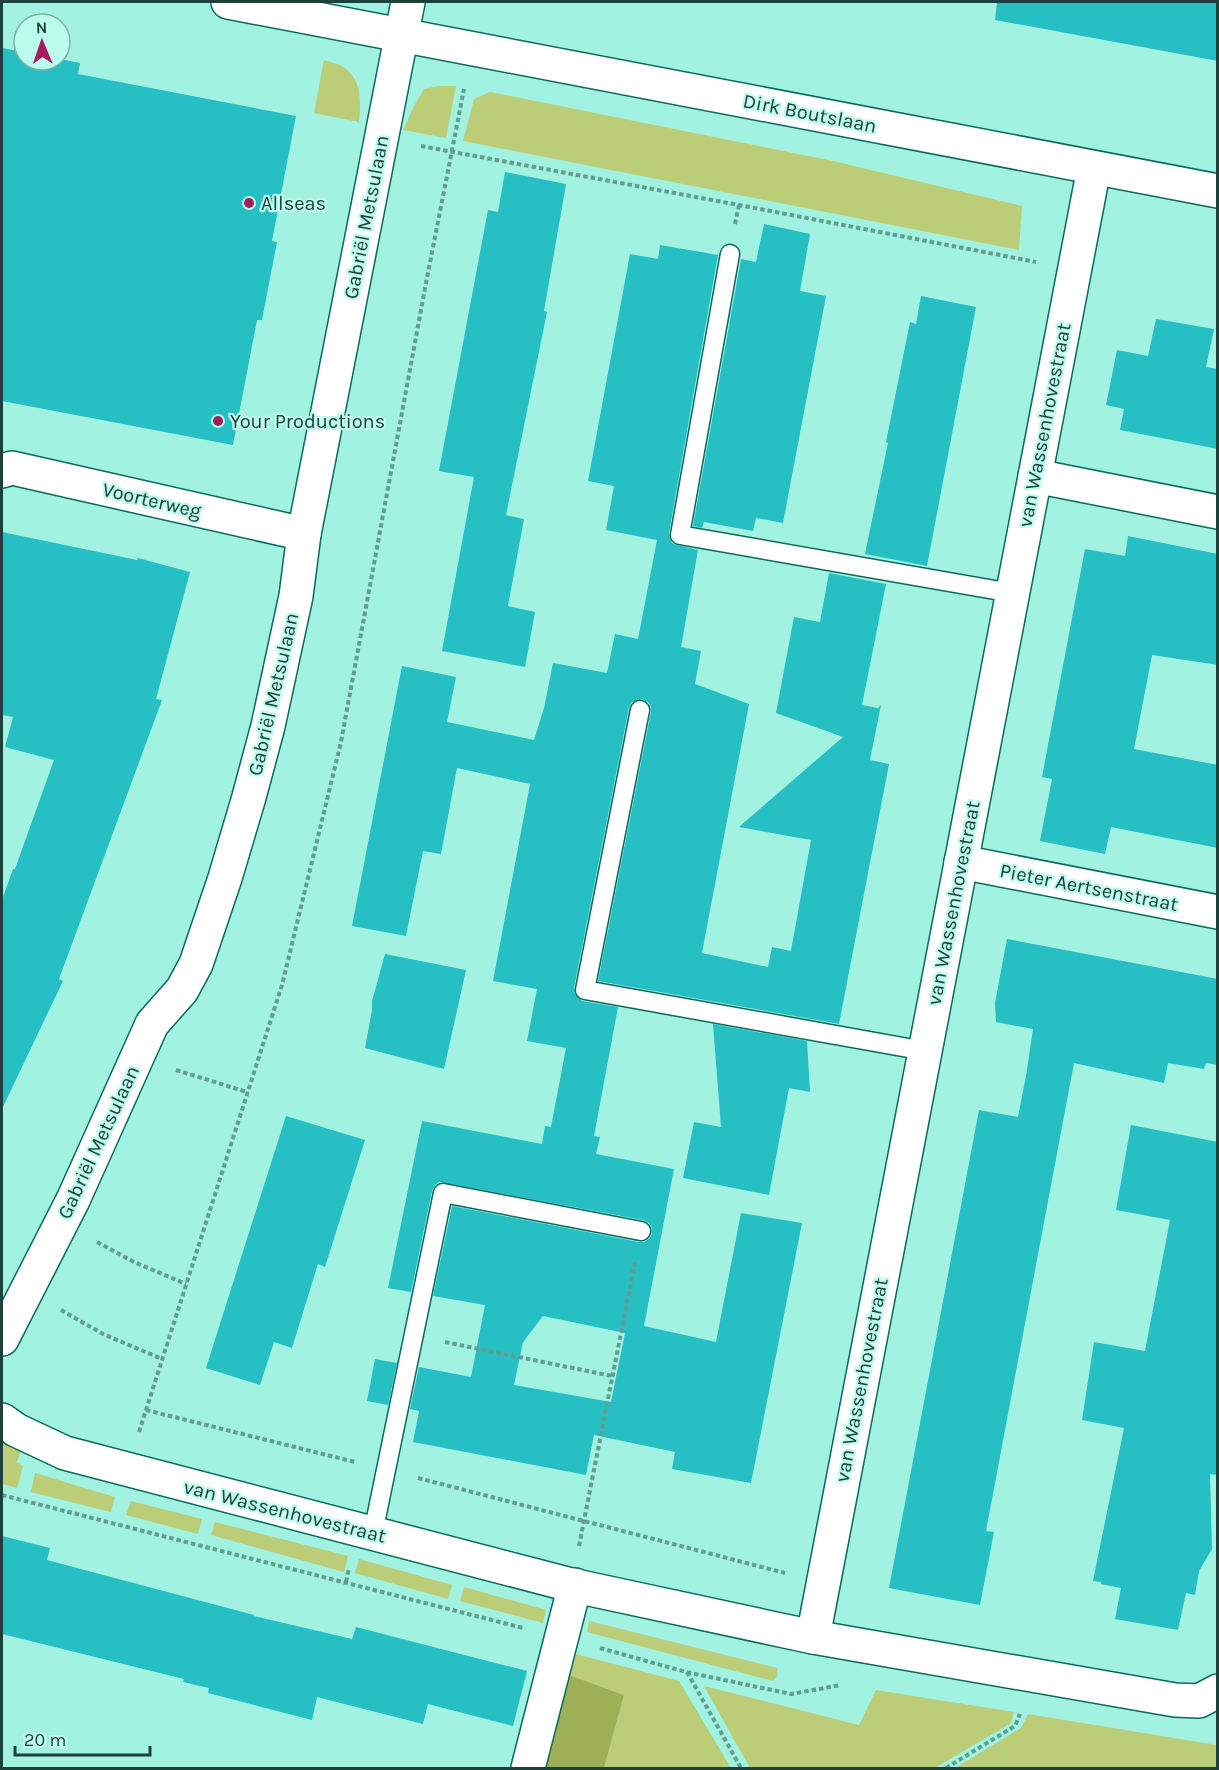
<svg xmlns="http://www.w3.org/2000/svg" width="1219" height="1770" font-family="Karla,sans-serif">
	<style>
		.green { fill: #bbce77 }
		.forest { fill: #9db055 }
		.building { fill: #26bfc4; fill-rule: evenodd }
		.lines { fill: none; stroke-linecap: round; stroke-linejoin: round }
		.service-casing { stroke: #096b5c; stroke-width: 21 }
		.minor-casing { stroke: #096b5c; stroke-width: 36 }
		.tertiary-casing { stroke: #096b5c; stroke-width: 36 }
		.path { stroke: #639d91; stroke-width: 4; stroke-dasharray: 4.5 3; stroke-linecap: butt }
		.service { stroke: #fff; stroke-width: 18 }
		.minor { stroke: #fff; stroke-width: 33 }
		.tertiary { stroke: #fff; stroke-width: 33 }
		.poi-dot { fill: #a71a5d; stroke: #bcfced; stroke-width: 2 }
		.labels { text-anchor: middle; stroke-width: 4.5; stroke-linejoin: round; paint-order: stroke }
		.street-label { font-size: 20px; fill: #1e403a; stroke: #bcfced }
		.poi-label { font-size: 20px; fill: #1e403a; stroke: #bcfced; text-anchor: start }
	</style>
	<rect width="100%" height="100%" fill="#a1f2e0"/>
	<g class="green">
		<path d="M324,60C330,62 341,64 346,69C362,82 361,103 359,122L314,113Z"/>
		<polygon points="439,86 456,86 446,138 403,130 414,106 424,89"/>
		<polygon points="490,92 833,161 1022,206 1019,250 463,141 474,99"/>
		<polygon points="2,1441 21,1450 17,1462 23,1466 17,1488 2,1484"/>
		<polygon points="35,1473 115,1497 111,1512 31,1492"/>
		<polygon points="131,1501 202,1519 198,1534 126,1515"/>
		<polygon points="215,1522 348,1556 344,1572 211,1535"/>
		<polygon points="359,1559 452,1585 448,1599 355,1573"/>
		<polygon points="464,1587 546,1610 543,1623 460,1601"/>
		<path d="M589,1621L777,1668C778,1674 778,1677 773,1681L587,1632Z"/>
		<polygon points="576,1654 679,1681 731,1768 604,1768 624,1695 569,1675"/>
		<polygon points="704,1686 859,1725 876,1690 1014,1712 1011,1723 935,1768 750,1768"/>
		<polygon points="1028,1714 1217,1745 1217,1768 955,1768 1021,1728"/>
	</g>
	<polygon class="forest" points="569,1675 624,1695 604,1768 544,1768"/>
	<g class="building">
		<polygon points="997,2 1218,2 1218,61 995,20"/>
		<polygon points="2,48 24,52 24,60 60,59 80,63 78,74 296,116 272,241 277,242 262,320 257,320 233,445 2,401"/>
		<polygon points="505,172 566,184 544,311 547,312 506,515 524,519 508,606 535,612 525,667 442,651 474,477 439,471 488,210 498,212"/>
		<polygon points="764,224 810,234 800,291 826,296 783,523 756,518 753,531 704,522 702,528 693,526 741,259 756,262"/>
		<path d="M660,245L718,255L669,533L670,539L673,544L698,550L681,647L701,651L695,684L749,704L702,953L768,967L772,947L791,951L811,840L739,827L843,737L776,713L794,617L820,622L829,573L886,584L862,705L878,708L881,705L870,760L889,764L839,1024L598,981L651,712V707L648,702L642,699L632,702L629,708L574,988L575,994L582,1001L618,1007L594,1136L600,1137L596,1154L674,1169L644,1326L716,1342L741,1213L802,1223L751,1483L672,1469L675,1452L594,1435L586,1475L413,1442L419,1411L410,1409L419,1367L471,1377L485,1305L433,1296L452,1206L639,1242H644L649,1239L652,1234V1228L649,1223L643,1220L440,1182L435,1185L432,1191L411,1292L388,1288L422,1121L542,1144L545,1126L551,1127L566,1048L527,1041L537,989L493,981L530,784L457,768L441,854L423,851L406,936L352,926L402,666L456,677L447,722L534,740L544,708L553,663L607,673L615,634L638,639L657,540L606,530L614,486L588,481L630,254L658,259ZM543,1316L625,1333L611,1402L514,1385L523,1342Z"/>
		<polygon points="921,296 976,307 927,566 865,554 888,443 886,442 910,322 916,324"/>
		<polygon points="1156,319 1214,329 1206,367 1218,369 1218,449 1120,430 1124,409 1106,405 1117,350 1148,356"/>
		<polygon points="2,532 137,560 138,558 190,572 156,699 162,700 59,979 63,981 2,1109 2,900 13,869 15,869 54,760 5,747 13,717 2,715"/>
		<polygon points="1128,536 1218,554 1218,665 1152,655 1134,749 1218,765 1218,848 1111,827 1105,854 1040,841 1052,779 1042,777 1085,549 1125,556"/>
		<polygon points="1007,939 1218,979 1218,1065 1206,1063 1204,1069 1168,1063 1164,1083 1074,1063 986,1531 994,1532 980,1605 889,1588 979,1110 1018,1117 1026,1076 1033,1029 996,1022 995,1003"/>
		<polygon points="385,954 466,970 444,1069 365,1048 372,1010 372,1001"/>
		<polygon points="713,1024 807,1041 810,1092 789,1088 769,1195 683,1178 694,1122 721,1127"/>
		<polygon points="286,1116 365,1140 325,1267 318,1264 292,1348 274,1342 260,1385 206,1368"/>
		<polygon points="1131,1125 1218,1142 1218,1475 1210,1474 1212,1549 1199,1571 1195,1595 1186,1593 1178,1630 1115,1619 1121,1588 1101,1584 1101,1582 1093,1581 1124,1428 1082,1420 1094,1342 1145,1351 1170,1220 1116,1210"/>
		<polygon points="375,1359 397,1363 388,1405 367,1401"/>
		<polygon points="2,1536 50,1548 47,1560 254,1615 254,1616 352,1639 356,1627 527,1671 513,1726 428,1704 423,1724 317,1697 312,1720 208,1693 209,1688 183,1682 184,1679 2,1634"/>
	</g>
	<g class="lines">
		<g class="service-casing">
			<g id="service">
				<polyline points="730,254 680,535 1012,593"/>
				<polyline points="640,710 585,990 925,1051"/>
				<polyline points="373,1533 443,1193 641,1231"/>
			</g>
		</g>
		<g class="minor-casing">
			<g id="minor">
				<polyline points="2,471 12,468 304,534"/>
				<polyline points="1035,476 1218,512"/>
				<polyline points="961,862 1218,912"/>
				<polyline points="2,1420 16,1430 65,1453 571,1585 813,1637 1175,1700 1199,1701 1218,1691"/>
				<polyline points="813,1637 1094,168"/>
				<polyline points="528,1768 575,1585"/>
			</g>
		</g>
		<g class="tertiary-casing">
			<g id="tertiary">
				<polyline points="228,2 1218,191"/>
				<polyline points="2,1339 73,1200 152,1024 182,990 196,964 225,878 249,797 268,726 296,596 304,534 408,2"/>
			</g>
		</g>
		<g class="path">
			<polyline points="421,146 739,205 1036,262"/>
			<polyline points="735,224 739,205"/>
			<polyline points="176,1070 247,1092"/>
			<polyline points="97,1242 134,1262 186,1284"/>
			<polyline points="61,1310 103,1334 162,1359"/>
			<polyline points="445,1342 612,1376"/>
			<polyline points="146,1410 355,1462"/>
			<polyline points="139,1432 282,985 341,742 426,283 464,89"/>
			<polyline points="418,1478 785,1573"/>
			<polyline points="2,1495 523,1628"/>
			<polyline points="579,1546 635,1262"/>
			<polyline points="346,1582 349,1568"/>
			<polyline points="600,1648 686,1672 791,1694 841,1685"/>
			<polyline points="687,1672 741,1768"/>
			<polyline points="946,1768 1015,1726 1020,1714"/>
		</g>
		<use href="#service" class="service"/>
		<use href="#minor" class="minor"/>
		<use href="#tertiary" class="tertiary"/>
	</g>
	<g class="poi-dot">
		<circle cx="249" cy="203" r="6"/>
		<circle cx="218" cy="421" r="6"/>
	</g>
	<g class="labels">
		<g class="street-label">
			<text transform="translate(810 113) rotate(11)" y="7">Dirk Boutslaan</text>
			<text transform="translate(366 217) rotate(-79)" y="7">Gabriël Metsulaan</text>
			<text transform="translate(1044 425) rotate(-79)" y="7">van Wassenhovestraat</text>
			<text transform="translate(152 500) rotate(13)" y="7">Voorterweg</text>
			<text transform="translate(273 694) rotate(-77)" y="7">Gabriël Metsulaan</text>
			<text transform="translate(1089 887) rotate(11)" y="7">Pieter Aertsenstraat</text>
			<text transform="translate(953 903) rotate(-79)" y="7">van Wassenhovestraat</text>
			<text transform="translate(98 1142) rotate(-65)" y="7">Gabriël Metsulaan</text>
			<text transform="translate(861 1380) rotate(-79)" y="7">van Wassenhovestraat</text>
			<text transform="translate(285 1511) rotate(14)" y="7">van Wassenhovestraat</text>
		</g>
		<g class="poi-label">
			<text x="261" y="210">Allseas</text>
			<text x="230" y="428">Your Productions</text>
		</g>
	</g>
	<rect width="1219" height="1770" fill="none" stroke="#1e403a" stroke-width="6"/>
	<g transform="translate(42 42) rotate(358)"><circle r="28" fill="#bcfced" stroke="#7db1a5" stroke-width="1.5"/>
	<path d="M0-4.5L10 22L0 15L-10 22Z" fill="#a71a5d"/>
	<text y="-9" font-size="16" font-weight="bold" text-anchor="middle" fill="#1e403a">N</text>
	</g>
	<path d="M15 1746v9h135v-9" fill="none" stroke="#1e403a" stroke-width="3"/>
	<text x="24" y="1746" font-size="18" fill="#1e403a" stroke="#bcfced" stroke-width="4.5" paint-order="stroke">20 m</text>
</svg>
